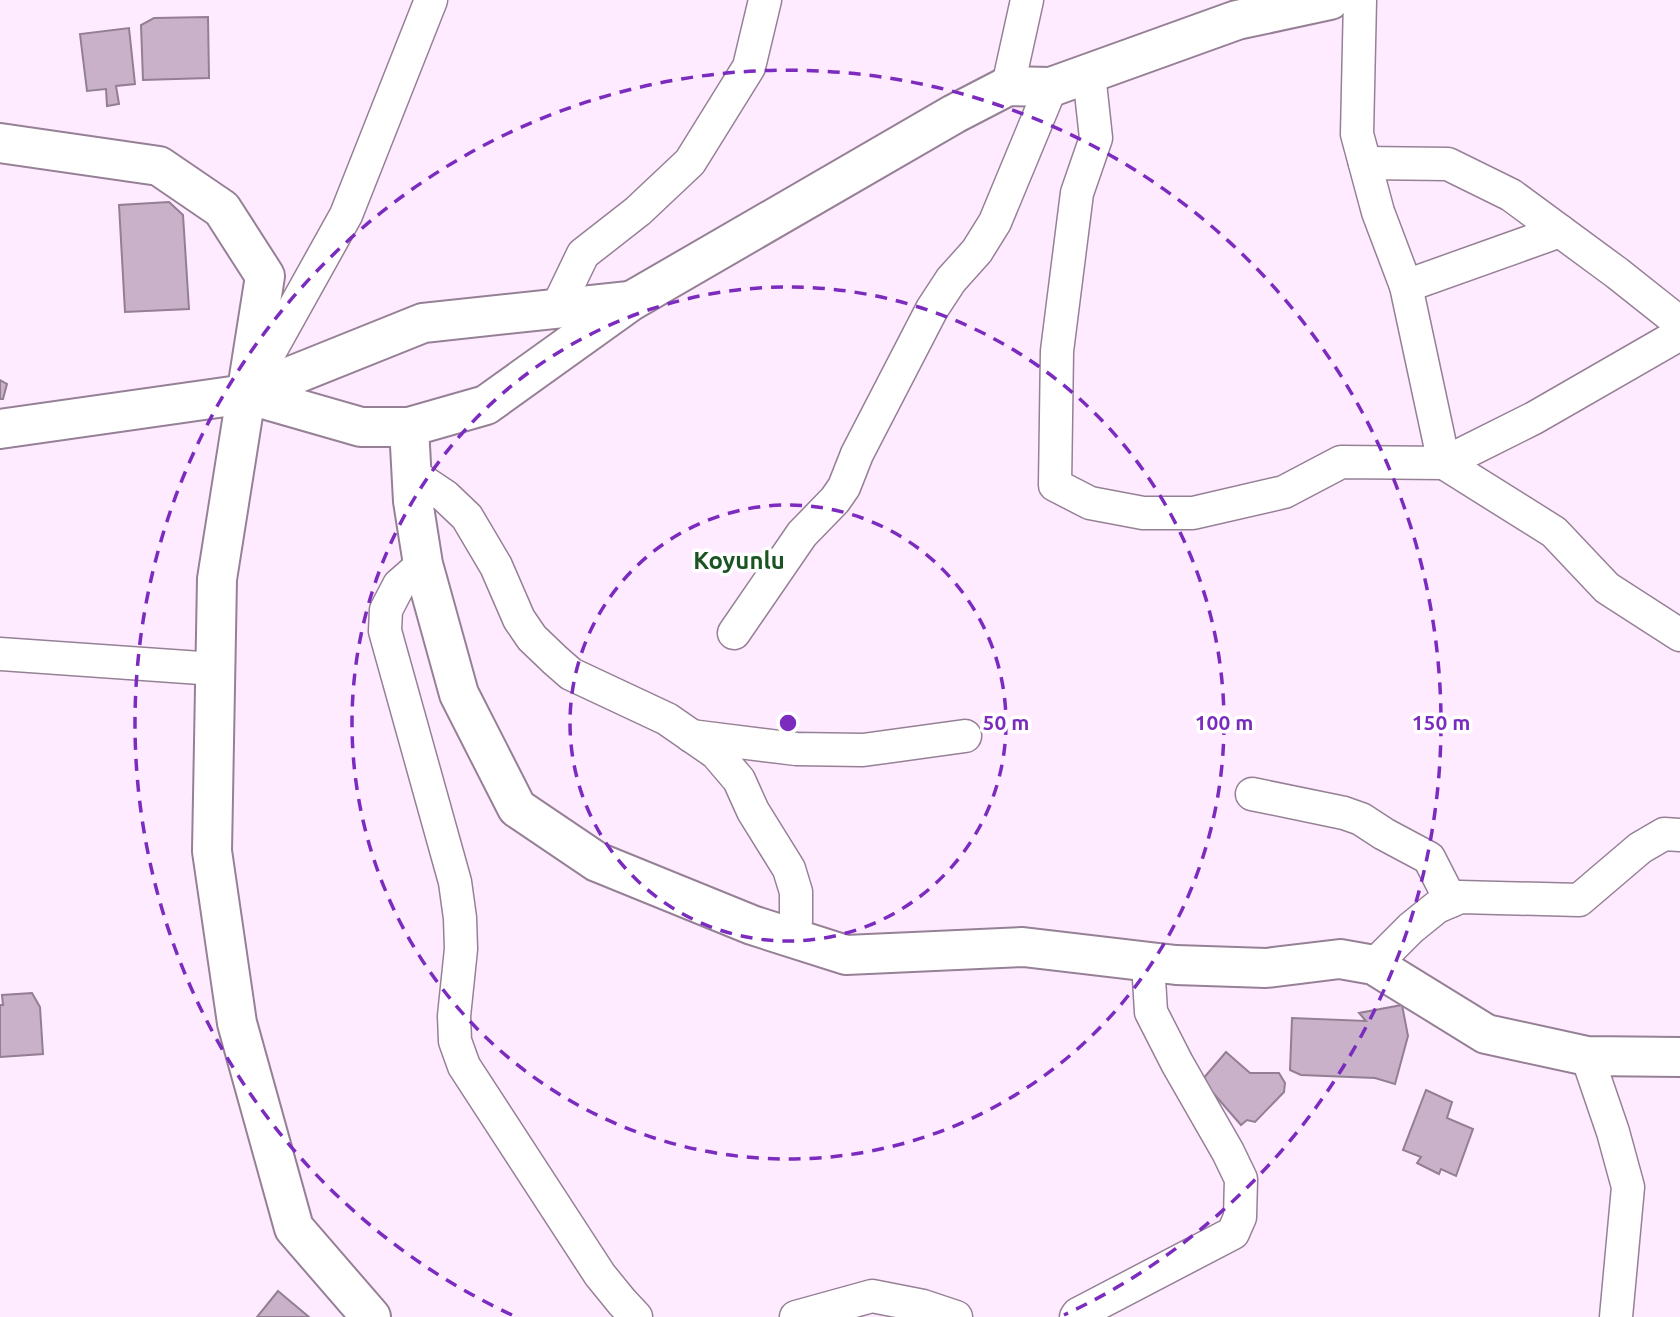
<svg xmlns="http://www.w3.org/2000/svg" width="1680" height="1317" font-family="Ubuntu,sans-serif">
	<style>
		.building { fill: #c9b2c9; stroke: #947e94; stroke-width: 2 }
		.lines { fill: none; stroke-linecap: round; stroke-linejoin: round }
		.street-casing { stroke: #968096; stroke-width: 35 }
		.secondary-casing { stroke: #968096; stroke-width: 42 }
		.street { stroke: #fff; stroke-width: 32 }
		.secondary { stroke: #fff; stroke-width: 38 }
		.ring { fill: none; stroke: #7b2cbf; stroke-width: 3.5; stroke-dasharray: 12 9 }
		.labels { text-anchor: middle; stroke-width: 7; stroke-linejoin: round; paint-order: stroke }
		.quarter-label { font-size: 24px; font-weight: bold; fill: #195422; stroke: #fff }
		.centre { fill: #7b2cbf; stroke: #fff; stroke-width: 3.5 }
		.ring-label { font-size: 21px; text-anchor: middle; font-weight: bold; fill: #7b2cbf; stroke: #fff; stroke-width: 7; stroke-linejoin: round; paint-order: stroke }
	</style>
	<rect width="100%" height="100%" fill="#ffebff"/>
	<g class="building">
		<polygon points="208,17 209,78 143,80 141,25 154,18"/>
		<polygon points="129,28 135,84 116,86 119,104 107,106 106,89 87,91 80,34"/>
		<polygon points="169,202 183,215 189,309 125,312 119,205"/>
		<polygon points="0,380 7,384 3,399 0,399"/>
		<polygon points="32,993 40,1007 43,1054 0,1057 0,1005 3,1005 2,995"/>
		<polygon points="1402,1005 1408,1036 1395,1084 1375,1078 1301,1075 1290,1070 1292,1018 1366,1021 1359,1013"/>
		<polygon points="1226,1052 1250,1073 1279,1073 1285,1083 1284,1092 1255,1122 1247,1120 1241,1125 1214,1094 1209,1096 1202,1080"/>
		<polygon points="1426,1090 1452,1102 1447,1118 1473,1129 1456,1176 1441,1169 1439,1174 1417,1163 1421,1157 1403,1150"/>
		<polygon points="278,1291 309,1317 257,1317"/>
	</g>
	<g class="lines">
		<g class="street-casing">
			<g id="street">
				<polyline points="1360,0 1357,134 1378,212 1406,286 1444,463 1554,532 1607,588 1680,635"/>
				<polyline points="1089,74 1096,138 1077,193 1057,351 1055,485 1090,503 1143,513 1193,513 1284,492 1341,462 1444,463 1534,418 1680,334"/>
				<polyline points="1008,86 1027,0"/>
				<polyline points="1365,163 1448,164 1511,195 1617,273 1680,323"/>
				<polyline points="1406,286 1560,231"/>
				<polyline points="557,308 583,254 638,211 690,162 749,67 765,0"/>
				<polyline points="253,382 346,215 431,0"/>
				<polyline points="412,474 445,496 467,517 496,566 519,619 532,638 555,660 571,674 667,719 716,753 739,780 753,811 789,869 796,892 796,921 792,938"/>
				<polyline points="423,564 399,585 386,610 385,631 455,882 460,918 461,949 454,1016 455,1041 464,1066 600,1275 622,1302 636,1317"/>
				<polyline points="734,633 802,534 835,500 844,487 857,454 932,309 951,280 977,251 995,222 1051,87"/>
				<polyline points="0,654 215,669"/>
				<polyline points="691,736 796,749 863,750 965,736"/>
				<polyline points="1252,794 1344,813 1361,819 1384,834 1429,858 1451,901"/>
				<polyline points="1374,965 1411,928 1437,907 1460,897 1579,900 1640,848 1664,834 1680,835"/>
				<polyline points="1587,1056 1613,1132 1628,1187 1616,1317"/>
				<polyline points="796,1317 872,1296 923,1306 956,1317"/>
				<polyline points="1076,1317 1078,1314 1233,1233 1240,1217 1241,1179 1228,1152 1177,1063 1151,1012 1148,962"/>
			</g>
		</g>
		<g class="secondary-casing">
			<g id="secondary">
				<polyline points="0,143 159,166 222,209 265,276 217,579 212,851 237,1023 294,1228 371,1317"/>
				<polyline points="246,394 361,427 409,427 486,405 631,301 954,114 1008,86 1051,87 1237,20 1330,0"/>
				<polyline points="409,427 413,501 423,564 459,694 517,808 597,862 752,925 846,955 1023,947 1176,965 1266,968 1340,959 1374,965 1486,1034 1587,1056 1680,1057"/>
				<polyline points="0,429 246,394 423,323 629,301"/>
			</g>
		</g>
		<use href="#street" class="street"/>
		<use href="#secondary" class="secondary"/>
	</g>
	<g class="ring">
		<circle cx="788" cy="723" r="218"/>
		<circle cx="788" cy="723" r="436"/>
		<path d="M512 1315A653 653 0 1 1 1064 1315"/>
	</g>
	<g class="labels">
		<g class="quarter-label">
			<text x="739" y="569">Koyunlu</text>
		</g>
	</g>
	<circle cx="788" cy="723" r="10" class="centre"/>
	<g class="ring-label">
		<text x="1006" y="730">50 m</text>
		<text x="1224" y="730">100 m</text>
		<text x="1441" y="730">150 m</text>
	</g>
</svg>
